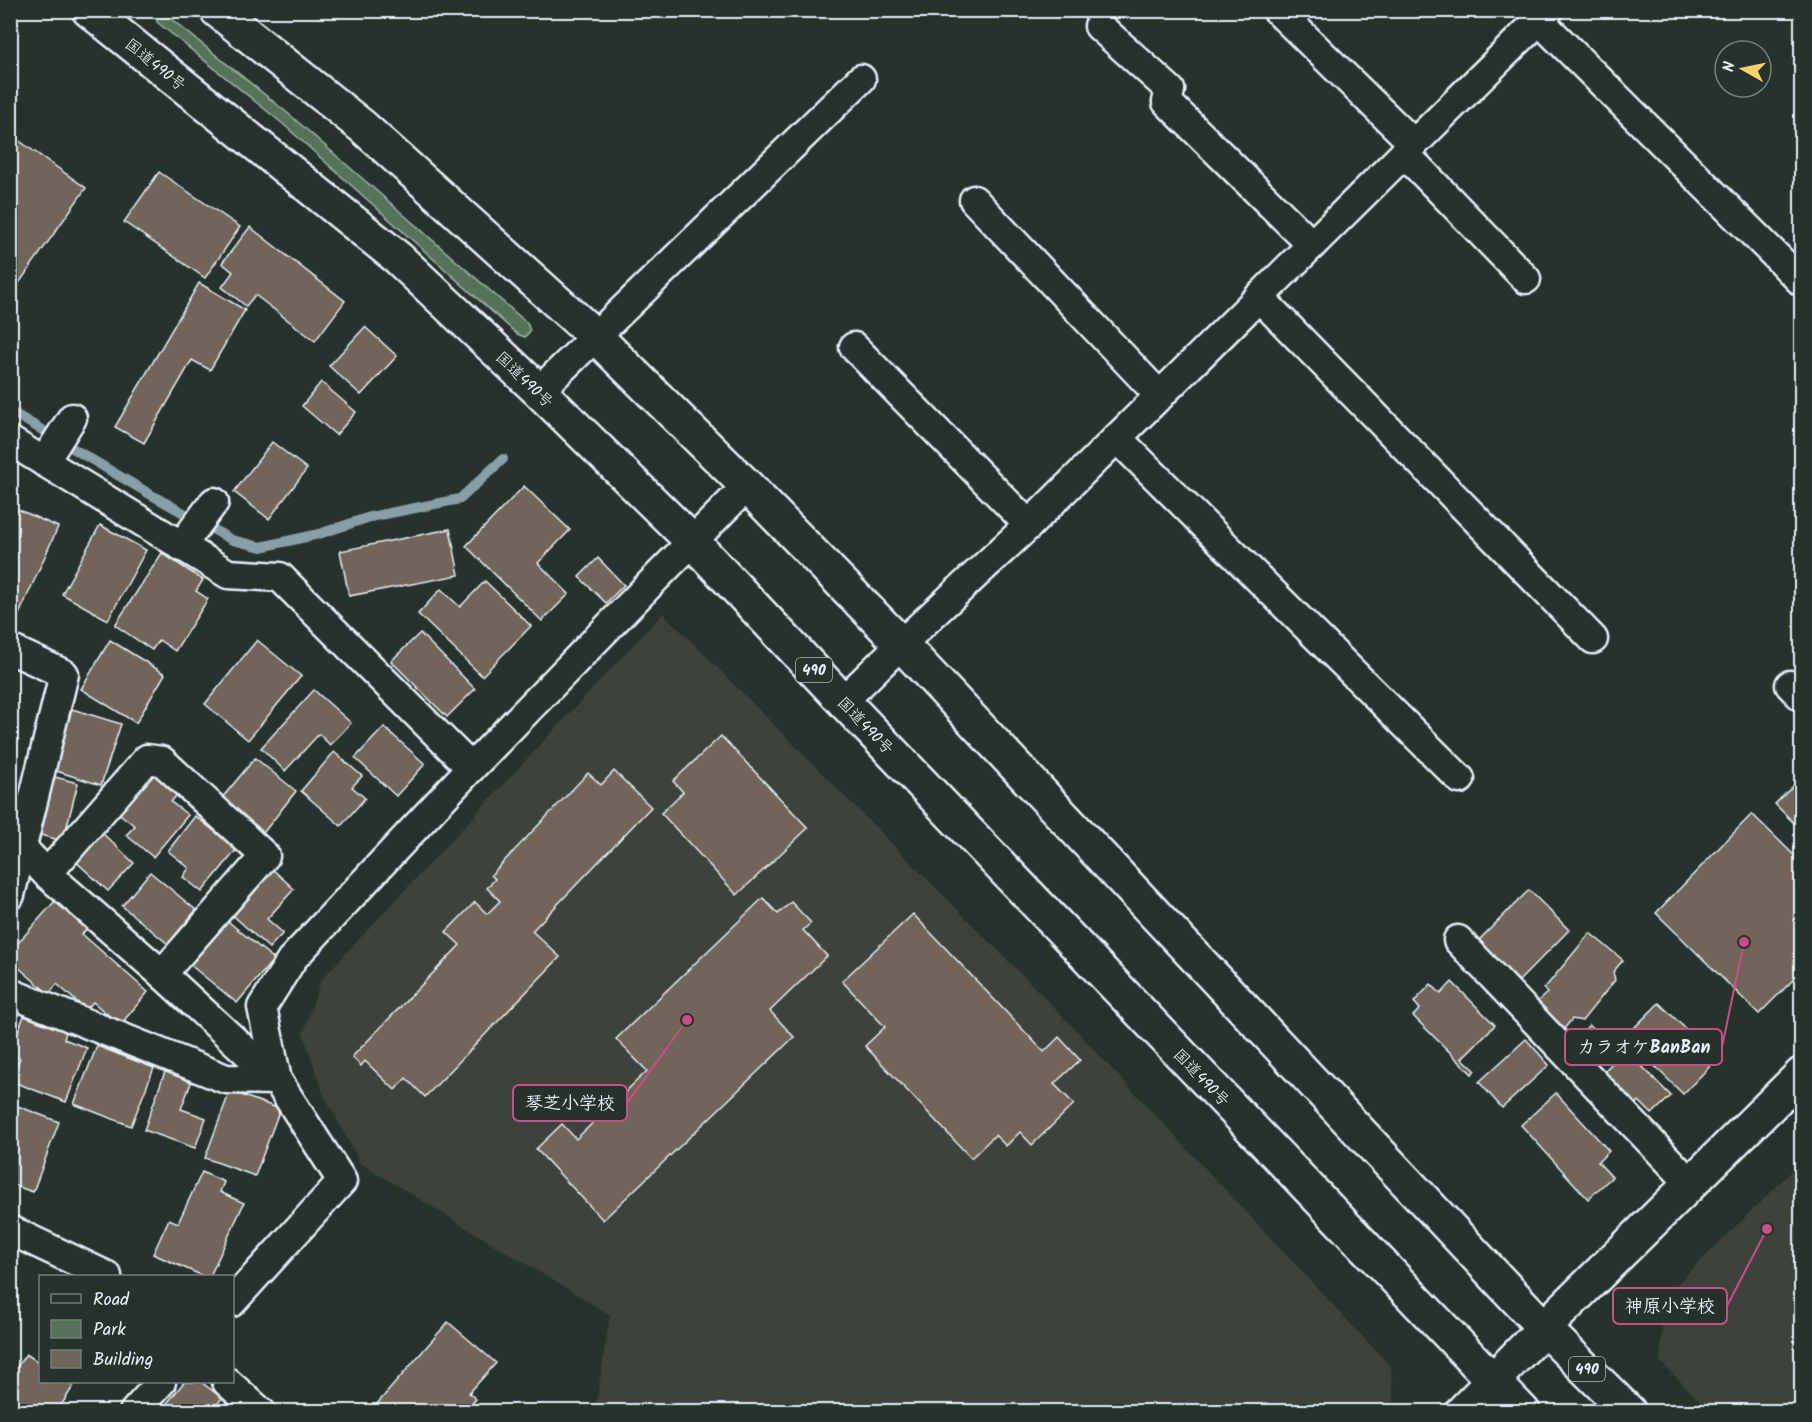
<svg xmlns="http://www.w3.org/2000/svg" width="1812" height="1422" font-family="Kalam,'Klee One',sans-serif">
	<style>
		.built { fill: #3c423a }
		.green { fill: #56735a; stroke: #9fb2a9; stroke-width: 1.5 }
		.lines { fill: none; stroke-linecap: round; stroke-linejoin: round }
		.stream { stroke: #899fa6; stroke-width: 10 }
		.building { fill: #6f6558; stroke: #e8f1f8; stroke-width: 1.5 }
		.minor-casing { stroke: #e8f1f8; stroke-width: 33 }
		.tertiary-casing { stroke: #e8f1f8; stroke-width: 38 }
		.secondary-casing { stroke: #e8f1f8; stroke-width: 38 }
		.trunk-casing { stroke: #e8f1f8; stroke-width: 38 }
		.minor { stroke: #26332d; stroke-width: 28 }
		.tertiary { stroke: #26332d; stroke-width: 33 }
		.secondary { stroke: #26332d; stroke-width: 33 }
		.trunk { stroke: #26332d; stroke-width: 33 }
		.labels { text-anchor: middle; stroke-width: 4.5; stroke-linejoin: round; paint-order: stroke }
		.shield { fill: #26332d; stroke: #aeb8bb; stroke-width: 1.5 }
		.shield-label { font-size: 15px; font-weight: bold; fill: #e8f1f8 }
		.street-label { font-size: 16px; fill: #e8f1f8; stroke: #26332d }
		.leader { fill: none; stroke: #cc4e82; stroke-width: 2 }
		.callout-dot { fill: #cc4e82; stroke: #26332d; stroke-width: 2 }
		.callout { fill: #26332d; stroke: #cc4e82; stroke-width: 2 }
		.callout-label { font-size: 18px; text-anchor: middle; font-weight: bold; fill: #e8f1f8 }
	</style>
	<rect width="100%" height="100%" fill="#26332d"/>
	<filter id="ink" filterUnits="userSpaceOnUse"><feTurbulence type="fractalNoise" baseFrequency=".0167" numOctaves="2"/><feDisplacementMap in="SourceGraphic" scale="12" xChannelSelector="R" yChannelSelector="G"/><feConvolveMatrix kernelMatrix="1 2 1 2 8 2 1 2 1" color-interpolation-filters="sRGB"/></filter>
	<g filter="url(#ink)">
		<g class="built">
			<polygon points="663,613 1055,1008 1391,1367 1394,1408 1391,1412 595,1411 610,1315 360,1163 323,1093 303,1033 321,980"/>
			<polygon points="1801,1162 1801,1411 1710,1411 1660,1361 1664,1297"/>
		</g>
		<polygon class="green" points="158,12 165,14 290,115 527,323 530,331 525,337 517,334 283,124 157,22 155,15"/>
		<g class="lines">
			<polyline class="stream" points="10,411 148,493 232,540 261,547 319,534 370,517 460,499 503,459"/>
		</g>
		<g class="building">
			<polygon points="18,140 86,188 10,296 10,151"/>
			<polygon points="159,172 240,227 205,278 124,222"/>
			<polygon points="250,227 345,301 315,341 255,295 246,306 222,287 233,272 222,263"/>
			<polygon points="199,283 245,310 210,370 192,360 144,443 115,427"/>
			<polygon points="365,327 397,356 361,395 329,366"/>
			<polygon points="321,382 356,412 336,435 302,406"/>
			<polygon points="272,442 307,469 269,519 234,492"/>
			<polygon points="524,486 570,530 538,563 569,594 542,621 466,546"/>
			<polygon points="10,506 58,527 13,628 10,626"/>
			<polygon points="100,525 146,550 108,620 62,594"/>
			<polygon points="450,529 459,575 349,596 340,551"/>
			<polygon points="162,553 203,580 196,591 208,599 175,651 159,640 152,650 115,625"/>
			<polygon points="598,558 624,585 606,603 579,577"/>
			<polygon points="485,581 531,626 482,676 418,614 441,589 460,607"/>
			<polygon points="420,633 475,689 447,717 391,661"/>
			<polygon points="110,640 165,674 136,723 81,689"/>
			<polygon points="257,640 301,676 248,740 205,704"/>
			<polygon points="314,690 351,723 330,745 319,734 285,771 261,748"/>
			<polygon points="72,709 121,724 101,785 53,770"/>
			<polygon points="384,727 425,764 396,796 355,758"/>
			<polygon points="721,736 808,828 737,895 661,813 683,792 673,781"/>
			<polygon points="334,752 362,776 352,787 365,798 341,826 301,791"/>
			<polygon points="255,758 296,791 264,832 222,798"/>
			<polygon points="150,768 179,792 171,802 188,815 153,857 126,835 135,826 116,811"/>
			<polygon points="614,771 651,807 532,931 560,957 425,1097 406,1078 395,1090 365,1061 361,1066 352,1057 460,945 446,932 475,902 487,914 500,901 487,888 495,879 491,875 588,773 601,785"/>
			<polygon points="51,776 78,783 63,841 36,834"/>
			<polygon points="1802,777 1802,824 1798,827 1775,804"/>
			<polygon points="1752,814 1802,863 1802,971 1759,1014 1656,913"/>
			<polygon points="195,816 237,849 202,892 183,877 189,868 168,851"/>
			<polygon points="99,830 134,863 108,891 73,859"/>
			<polygon points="269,866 294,889 267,919 283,933 269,948 228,911"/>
			<polygon points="150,872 196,910 168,944 122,906"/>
			<polygon points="1529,890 1569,930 1519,981 1478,941"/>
			<polygon points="62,893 94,921 82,934 148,992 120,1025 93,1002 86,1010 57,984 49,994 10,960 10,952"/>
			<polygon points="763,898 778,914 791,902 811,923 803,930 827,956 770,1011 794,1037 603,1220 536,1149 562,1124 576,1139 647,1071 616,1039"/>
			<polygon points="913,914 1044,1052 1059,1037 1080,1060 1054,1084 1074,1104 1032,1145 1020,1132 1006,1146 995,1135 971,1158 865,1046 885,1027 842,981"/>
			<polygon points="225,919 274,959 237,1003 189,964"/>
			<polygon points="1590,933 1623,960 1613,972 1615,980 1582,1021 1572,1019 1564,1029 1537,1002 1547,993 1544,989"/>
			<polygon points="1452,982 1495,1025 1462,1058 1475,1070 1472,1074 1413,1016 1420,1009 1414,1002 1431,984 1441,994"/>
			<polygon points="1659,1003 1717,1059 1683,1094 1625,1037"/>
			<polygon points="24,1016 66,1032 64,1039 87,1048 66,1102 11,1081 20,1058 10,1055 10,1051"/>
			<polygon points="1589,1025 1604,1039 1587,1058 1572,1043"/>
			<polygon points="1526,1039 1549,1065 1502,1108 1479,1082"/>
			<polygon points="97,1046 154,1068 131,1126 74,1104"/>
			<polygon points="1626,1050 1671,1096 1652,1114 1639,1101 1634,1106 1602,1073"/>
			<polygon points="167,1066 194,1075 181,1109 206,1118 195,1148 144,1130"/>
			<polygon points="230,1091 280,1109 255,1176 205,1158"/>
			<polygon points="1556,1093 1609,1151 1598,1162 1612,1177 1588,1199 1521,1125"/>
			<polygon points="15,1105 59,1122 33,1192 10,1184 10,1118"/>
			<polygon points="202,1172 224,1182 220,1192 244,1203 210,1276 203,1276 153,1254 169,1219 178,1223"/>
			<polygon points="448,1322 496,1363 469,1393 476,1399 465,1412 370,1412"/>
			<polygon points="26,1354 40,1363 40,1382 68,1382 74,1385 57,1412 10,1412 10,1377"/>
			<polygon points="184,1382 201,1382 222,1398 211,1412 160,1412"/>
		</g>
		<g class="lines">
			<g class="minor-casing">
				<g id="minor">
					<polyline points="1277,10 1414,144"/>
					<polyline points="1539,20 1802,282"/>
					<polyline points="1099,26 1170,90 1167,102 1312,245"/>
					<polyline points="1404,153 1526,279"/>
					<polyline points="974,200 1160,396"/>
					<polyline points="1259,297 1593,639"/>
					<polyline points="854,347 1029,525"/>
					<polyline points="539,391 861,79"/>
					<polyline points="1117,438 1460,779"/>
					<polyline points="10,441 228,574 280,577 471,768"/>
					<polyline points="44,462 72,418"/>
					<polyline points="181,546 214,502"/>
					<polyline points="10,649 64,674 10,895"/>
					<polyline points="1790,685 1802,697"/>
					<polyline points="843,701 901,644 1029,525 1549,10"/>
					<polyline points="23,849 47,874 162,974 277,1080"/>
					<polyline points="47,874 147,759 162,761 265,856 162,974"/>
					<polyline points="1458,940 1690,1183"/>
					<polyline points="10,993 226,1079 277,1080"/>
					<polyline points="10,1230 107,1276"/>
					<polyline points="232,1302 342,1181 277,1080 262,1007 293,958 471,768 655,579 747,486"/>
					<polyline points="227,1382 261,1412"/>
					<polyline points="134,1412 161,1382"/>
				</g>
			</g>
			<g class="tertiary-casing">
				<polyline id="tertiary" points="1544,1328 1802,1074"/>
			</g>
			<g class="secondary-casing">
				<polyline id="secondary" points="1462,1412 1544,1328"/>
			</g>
			<g class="trunk-casing">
				<g id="trunk">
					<polyline points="89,10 398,258 539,391 692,541 843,701 1523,1412"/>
					<polyline points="217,10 363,127 595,336 747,486 901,644 1544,1328 1629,1412"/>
				</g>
			</g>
			<use href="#minor" class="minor"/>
			<use href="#tertiary" class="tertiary"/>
			<use href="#secondary" class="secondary"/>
			<use href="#trunk" class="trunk"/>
		</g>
	</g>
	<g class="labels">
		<g class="shield">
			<rect x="796" y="658" width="36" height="24" rx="4.5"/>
			<rect x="1569" y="1357" width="36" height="24" rx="4.5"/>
		</g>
		<g class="shield-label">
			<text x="814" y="675">490</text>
			<text x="1587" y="1374">490</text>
		</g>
		<g class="street-label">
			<text transform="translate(156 64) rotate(39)" y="6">国道490号</text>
			<text transform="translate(525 379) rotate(44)" y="6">国道490号</text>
			<text transform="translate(866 725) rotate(46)" y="6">国道490号</text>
			<text transform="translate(1202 1077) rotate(46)" y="6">国道490号</text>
		</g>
	</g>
	<path class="leader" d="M1744 942L1722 1047M687 1020L627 1103M1767 1229L1727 1306"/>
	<g class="callout-dot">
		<circle cx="1744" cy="942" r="6"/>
		<circle cx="687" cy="1020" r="6"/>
		<circle cx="1767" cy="1229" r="6"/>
	</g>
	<g class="callout">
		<rect x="1565" y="1029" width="157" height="36" rx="6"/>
		<rect x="513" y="1085" width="114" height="36" rx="6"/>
		<rect x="1613" y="1288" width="114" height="36" rx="6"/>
	</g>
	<g class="callout-label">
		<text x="1644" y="1053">カラオケBanBan</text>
		<text x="570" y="1109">琴芝小学校</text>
		<text x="1670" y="1312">神原小学校</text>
	</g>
	<rect width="1812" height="1422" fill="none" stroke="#26332d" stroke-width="36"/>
	<rect x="18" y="18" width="1776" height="1386" fill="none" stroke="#e8f1f8" stroke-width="2" filter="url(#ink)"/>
	<rect x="39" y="1275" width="195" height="108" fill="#26332d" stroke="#747f7e" stroke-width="1.5"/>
	<rect x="51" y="1294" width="30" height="9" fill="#26332d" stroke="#747f7e" stroke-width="1.5"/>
	<text x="93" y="1305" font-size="18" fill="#e8f1f8">Road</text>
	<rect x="51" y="1320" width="30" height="18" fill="#56735a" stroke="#747f7e" stroke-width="1.5"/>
	<text x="93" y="1335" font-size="18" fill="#e8f1f8">Park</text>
	<rect x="51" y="1350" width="30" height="18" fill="#6f6558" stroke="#747f7e" stroke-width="1.5"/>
	<text x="93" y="1365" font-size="18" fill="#e8f1f8">Building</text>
	<g transform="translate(1743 69) rotate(279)"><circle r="28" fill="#26332d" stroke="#747f7e" stroke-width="1.5"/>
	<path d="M0-4.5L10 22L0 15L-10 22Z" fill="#ffd166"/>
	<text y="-9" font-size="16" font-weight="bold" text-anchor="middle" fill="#e8f1f8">N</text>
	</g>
</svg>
